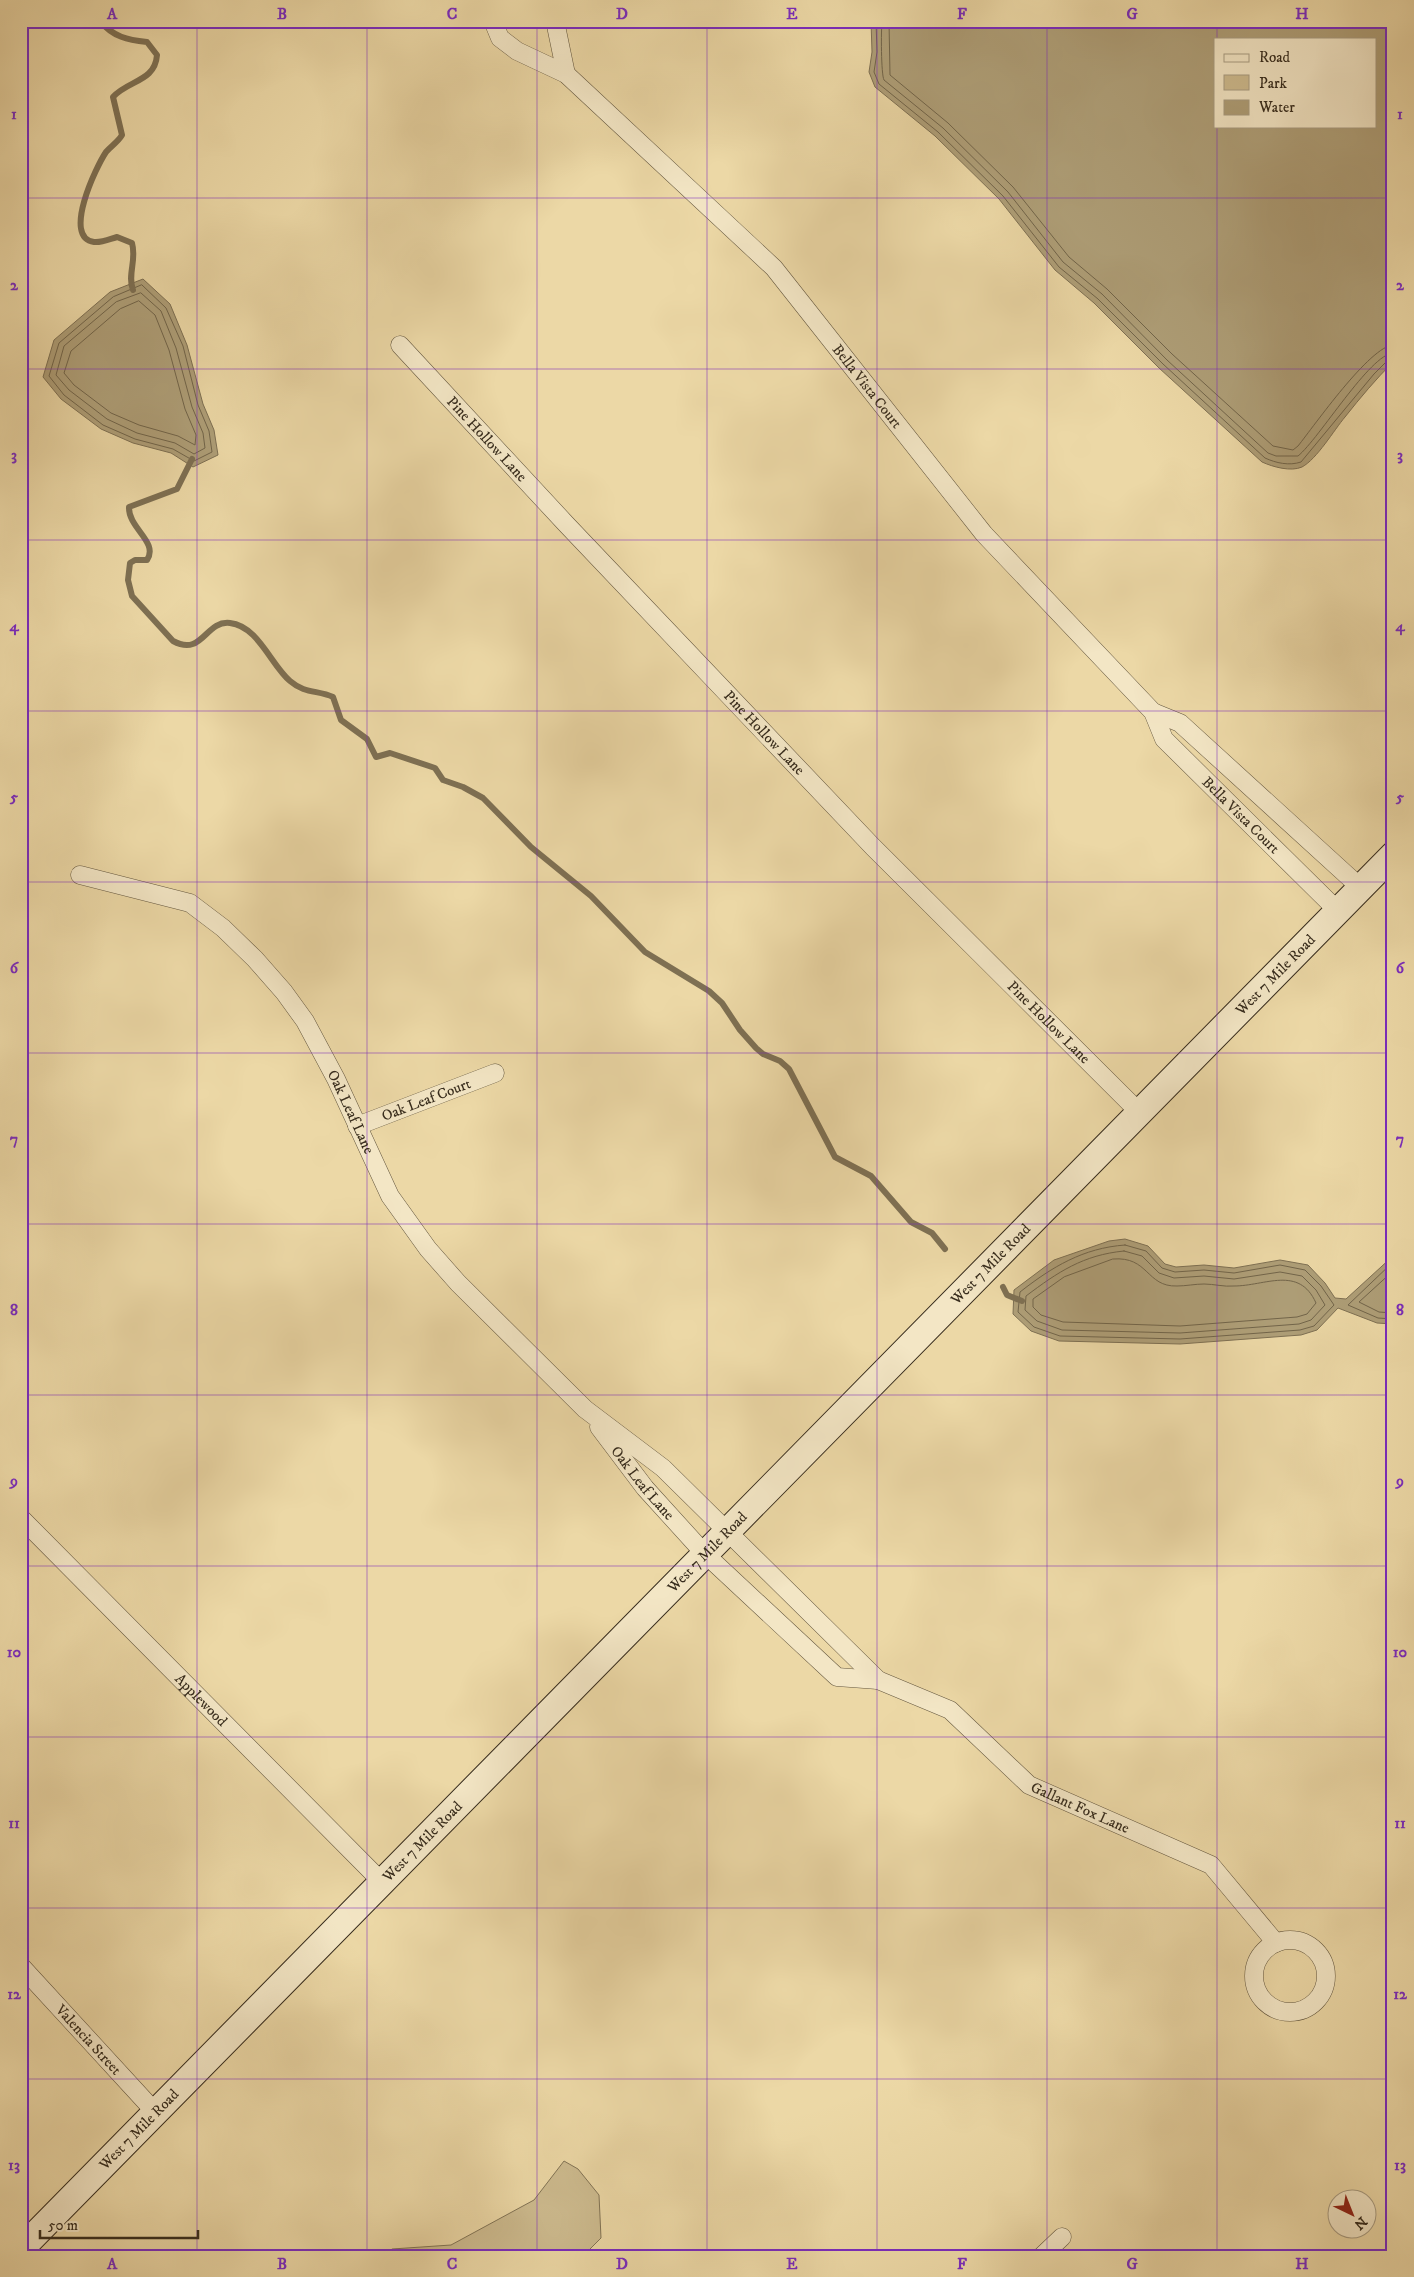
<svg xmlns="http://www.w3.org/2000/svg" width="1414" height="2277" font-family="'IM FELL DW Pica',serif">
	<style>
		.green { fill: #cdbb8f; stroke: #827456 }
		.water { fill: #ae9e77; stroke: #7e7053; fill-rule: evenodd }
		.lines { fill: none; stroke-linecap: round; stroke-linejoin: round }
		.shore { stroke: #72654a; stroke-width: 1 }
		.stream { stroke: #7e7053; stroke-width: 6 }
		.street-casing { stroke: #64573f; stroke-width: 19 }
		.secondary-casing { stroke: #372c1d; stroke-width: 28 }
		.street { stroke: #f3e6c5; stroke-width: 18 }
		.secondary { stroke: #f3e6c5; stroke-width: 26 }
		.grid { fill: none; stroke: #7b2cbf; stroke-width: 1; stroke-opacity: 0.55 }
		.labels { text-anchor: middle; stroke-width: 4.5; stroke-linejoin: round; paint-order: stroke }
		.street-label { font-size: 15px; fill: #372c1d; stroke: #f3e6c5 }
		.neatline { fill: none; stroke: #7b2cbf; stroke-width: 2 }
		.grid-label { font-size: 16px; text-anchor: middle; font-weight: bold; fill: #7b2cbf }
	</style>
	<rect width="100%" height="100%" fill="#ecd8a6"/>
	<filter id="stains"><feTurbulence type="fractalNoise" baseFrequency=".004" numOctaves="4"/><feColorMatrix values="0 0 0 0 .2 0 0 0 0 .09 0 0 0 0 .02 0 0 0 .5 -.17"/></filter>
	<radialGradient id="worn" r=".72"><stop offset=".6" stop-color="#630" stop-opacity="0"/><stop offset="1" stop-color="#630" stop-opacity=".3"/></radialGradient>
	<polygon class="green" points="564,2161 578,2169 599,2195 601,2238 583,2256 384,2256 392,2249 451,2245 534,2200"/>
	<g class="water">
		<path d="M871,21H1393V362C1376,379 1360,398 1345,417C1334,430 1317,459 1302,467C1291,472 1273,467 1262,462L1159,368L1094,303L1055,270L999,199L935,136L875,87L869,72L872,52ZM1215,39H1375V126H1215Z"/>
		<polygon points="143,279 170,304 187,345 203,404 214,430 218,455 193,467 171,453 133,443 101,429 61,399 43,377 54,340 110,292"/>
		<polygon points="1125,1239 1148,1246 1165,1264 1176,1267 1204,1265 1234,1268 1280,1260 1308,1265 1325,1283 1335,1298 1346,1299 1393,1256 1393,1324 1377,1323 1338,1308 1317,1330 1301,1335 1180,1344 1059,1341 1031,1331 1013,1314 1014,1290 1054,1260 1109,1241"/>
	</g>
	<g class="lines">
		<g class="shore">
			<path d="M876,21L877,52L874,72L879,84L938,132L1003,196L1059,267L1098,299L1163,364L1265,458C1276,463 1289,466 1301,462L1374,374L1388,360L1393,359"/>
			<path d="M882,21C881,30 881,74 884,80L943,128L1008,192L1063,262L1102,294L1167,360L1268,453L1276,456H1298C1319,439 1370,354 1393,353"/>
			<path d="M889,21L890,75L948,123L1013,187L1069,257L1107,289L1172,354L1273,446L1293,450L1298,446C1314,426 1370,346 1393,345"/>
			<polygon points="142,285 166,308 183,346 198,405 209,431 212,452 194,461 173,449 135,439 103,425 64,395 49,376 59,343 113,297"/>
			<polygon points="141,293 161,311 176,348 192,407 203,433 205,448 194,454 175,443 137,433 107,419 69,390 56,375 64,346 116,302"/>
			<polygon points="139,301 155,315 169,350 185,409 196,435 195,445 178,436 139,425 111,413 74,385 64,373 71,351 120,309"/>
			<path d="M1125,1245L1146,1251L1162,1268L1175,1272L1204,1270L1234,1273L1280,1265L1305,1270L1321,1286L1334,1305L1314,1326L1300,1330L1180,1339L1060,1336L1034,1327L1018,1312L1020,1292C1052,1267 1083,1248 1125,1245Z"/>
			<path d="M1124,1251L1142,1256L1159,1273L1174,1278L1204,1276L1234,1279L1280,1272L1302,1276L1316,1290L1325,1305L1311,1320L1299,1324L1180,1333L1062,1330L1037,1321L1025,1310L1026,1296C1058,1272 1083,1255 1124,1251Z"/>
			<path d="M1113,1259C1149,1256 1146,1287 1177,1286C1186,1286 1195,1284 1204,1284C1214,1284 1224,1287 1234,1286C1265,1286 1299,1265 1316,1303L1307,1314L1297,1317L1180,1326L1063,1322L1041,1315L1033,1307V1299L1064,1277Z"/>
			<polyline points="1393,1262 1348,1305 1378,1318 1393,1319"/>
			<polyline points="1393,1271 1359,1302 1379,1312 1393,1313"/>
		</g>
		<g class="stream">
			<path d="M100,21C113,37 128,40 147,42L157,55C155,82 128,80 113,97L122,135C118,142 111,146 106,152C96,167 62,238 94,242C101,243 110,239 117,237L132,243C137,260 127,275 133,290"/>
			<path d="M192,459L177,489L129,507C128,528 159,542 147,560H135L130,563L128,580L132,596L173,641C203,657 205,620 230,623C258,626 271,665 290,681C305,694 318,690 333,697L341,720L367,739L376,757L390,753L435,768L443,780L463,787L483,798L531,847L591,896L645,952L709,991L722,1003L740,1030L756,1048L763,1054L780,1061L789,1069L835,1157L871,1176L911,1222L932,1233L945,1249"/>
			<polyline points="1003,1287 1007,1295 1022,1301"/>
		</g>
		<g class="street-casing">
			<g id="street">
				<path id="s1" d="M493,21L500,38L517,51L566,74L774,268L984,534L1153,712L1164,739L1338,911"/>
				<polyline points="555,21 566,74"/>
				<path id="s2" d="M400,345L566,524L873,847L1139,1112"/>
				<polyline points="1153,712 1180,723 1361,888"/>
				<path id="s3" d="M80,875L190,903L223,928L255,959L284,992L305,1021L336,1079L390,1196L428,1249L458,1283L585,1409L663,1468L878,1680"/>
				<path id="s4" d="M357,1126L495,1073"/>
				<path id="s5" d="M599,1427L645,1488L704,1553L837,1677L878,1680L950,1710L1029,1785L1211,1865L1276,1943"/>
				<path id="s6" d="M21,1518L382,1882"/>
				<circle cx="1290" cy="1976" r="36"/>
				<path id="s7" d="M21,1966L156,2113"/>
				<polyline points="1042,2256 1062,2237"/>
			</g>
		</g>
		<g class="secondary-casing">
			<g id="secondary">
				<path id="s8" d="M21,2249L1393,855"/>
			</g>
		</g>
		<use href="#street" class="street"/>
		<use href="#secondary" class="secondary"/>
	</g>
	<path class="grid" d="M197,21V2256M367,21V2256M537,21V2256M707,21V2256M877,21V2256M1047,21V2256M1217,21V39M1217,126V2256M21,198H1393M21,369H1393M21,540H1393M21,711H1393M21,882H1393M21,1053H1393M21,1224H1393M21,1395H1393M21,1566H1393M21,1737H1393M21,1908H1393M21,2079H1393"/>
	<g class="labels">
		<g class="street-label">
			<text dy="5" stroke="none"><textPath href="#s1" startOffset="529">Bella Vista Court</textPath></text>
			<text dy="5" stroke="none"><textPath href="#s2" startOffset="128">Pine Hollow Lane</textPath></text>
			<text dy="5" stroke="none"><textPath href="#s2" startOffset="532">Pine Hollow Lane</textPath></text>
			<text dy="5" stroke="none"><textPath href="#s1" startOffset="1100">Bella Vista Court</textPath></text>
			<text dy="5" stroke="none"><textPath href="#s8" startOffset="1788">West 7 Mile Road</textPath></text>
			<text dy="5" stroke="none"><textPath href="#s2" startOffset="938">Pine Hollow Lane</textPath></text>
			<text dy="5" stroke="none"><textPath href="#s4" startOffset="74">Oak Leaf Court</textPath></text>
			<text dy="5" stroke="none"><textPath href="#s3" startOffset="381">Oak Leaf Lane</textPath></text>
			<text dy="5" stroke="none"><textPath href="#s8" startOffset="1382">West 7 Mile Road</textPath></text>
			<text dy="5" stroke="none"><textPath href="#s5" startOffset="71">Oak Leaf Lane</textPath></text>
			<text dy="5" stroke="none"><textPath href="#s8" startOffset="978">West 7 Mile Road</textPath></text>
			<text dy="5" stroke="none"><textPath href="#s6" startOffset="256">Applewood</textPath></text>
			<text dy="5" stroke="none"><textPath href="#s5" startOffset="630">Gallant Fox Lane</textPath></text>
			<text dy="5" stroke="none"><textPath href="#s8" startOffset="572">West 7 Mile Road</textPath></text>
			<text dy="5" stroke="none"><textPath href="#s7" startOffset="100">Valencia Street</textPath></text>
			<text dy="5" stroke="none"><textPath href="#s8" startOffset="168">West 7 Mile Road</textPath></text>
		</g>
	</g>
	<rect width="1414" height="2277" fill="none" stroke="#ecd8a6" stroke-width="55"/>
	<rect x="1214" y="38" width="162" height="90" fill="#f3e6c5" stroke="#a89c82"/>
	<rect x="1224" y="54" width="25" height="8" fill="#f3e6c5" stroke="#a89c82"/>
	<text x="1259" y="62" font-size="15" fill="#372c1d">Road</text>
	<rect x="1224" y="75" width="25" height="15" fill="#cdbb8f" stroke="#a89c82"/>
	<text x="1259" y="88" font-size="15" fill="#372c1d">Park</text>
	<rect x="1224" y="100" width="25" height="15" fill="#ae9e77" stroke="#a89c82"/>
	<text x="1259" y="112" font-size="15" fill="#372c1d">Water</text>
	<g transform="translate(1352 2214) rotate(137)"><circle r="24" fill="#f3e6c5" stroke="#a89c82"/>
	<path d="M0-4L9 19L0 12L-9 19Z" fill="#8f2418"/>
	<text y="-8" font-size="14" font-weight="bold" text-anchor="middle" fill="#372c1d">N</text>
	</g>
	<path d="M40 2230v8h158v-8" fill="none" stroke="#372c1d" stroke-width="2.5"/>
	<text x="48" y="2230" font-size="15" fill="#372c1d" stroke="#f3e6c5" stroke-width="4" paint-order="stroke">50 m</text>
	<rect x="28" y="28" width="1358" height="2222" class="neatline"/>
	<g class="grid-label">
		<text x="112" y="19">A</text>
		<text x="282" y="19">B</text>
		<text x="452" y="19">C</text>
		<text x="622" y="19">D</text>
		<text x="792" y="19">E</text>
		<text x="962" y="19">F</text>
		<text x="1132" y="19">G</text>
		<text x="1302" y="19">H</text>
		<text x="14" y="119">1</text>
		<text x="1400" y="119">1</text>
		<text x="14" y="290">2</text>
		<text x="1400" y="290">2</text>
		<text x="14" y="460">3</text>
		<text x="1400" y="460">3</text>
		<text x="14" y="631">4</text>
		<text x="1400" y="631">4</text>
		<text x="14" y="802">5</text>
		<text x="1400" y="802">5</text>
		<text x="14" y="973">6</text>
		<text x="1400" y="973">6</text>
		<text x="14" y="1144">7</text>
		<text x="1400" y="1144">7</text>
		<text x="14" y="1315">8</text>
		<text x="1400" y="1315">8</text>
		<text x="14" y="1486">9</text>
		<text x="1400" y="1486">9</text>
		<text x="14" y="1657">10</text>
		<text x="1400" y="1657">10</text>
		<text x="14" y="1828">11</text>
		<text x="1400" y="1828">11</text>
		<text x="14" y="1999">12</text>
		<text x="1400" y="1999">12</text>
		<text x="14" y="2170">13</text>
		<text x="1400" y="2170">13</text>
		<text x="112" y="2269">A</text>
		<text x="282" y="2269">B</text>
		<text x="452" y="2269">C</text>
		<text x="622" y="2269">D</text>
		<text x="792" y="2269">E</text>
		<text x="962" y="2269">F</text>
		<text x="1132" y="2269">G</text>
		<text x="1302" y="2269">H</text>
	</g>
	<rect width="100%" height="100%" filter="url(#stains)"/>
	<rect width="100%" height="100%" fill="url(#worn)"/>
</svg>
